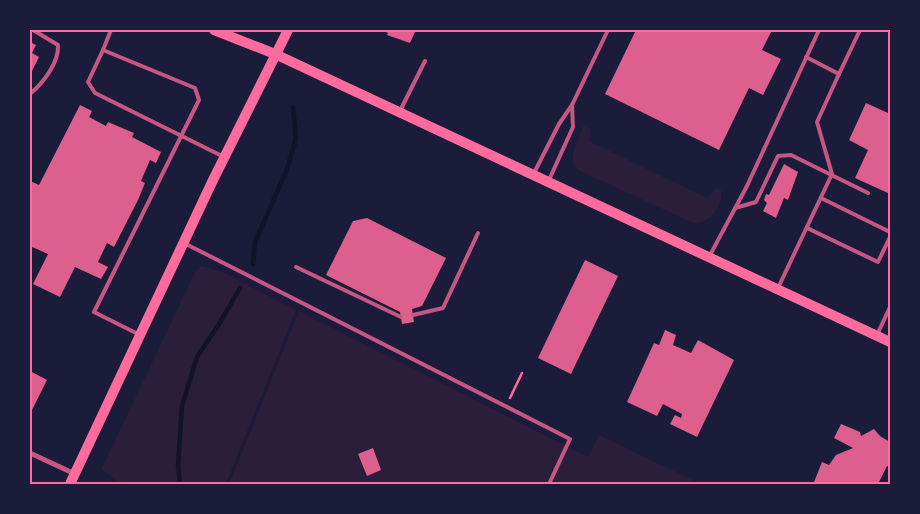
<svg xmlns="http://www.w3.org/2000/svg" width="920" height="514" font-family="'Nunito Sans',sans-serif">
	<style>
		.green { fill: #2a1e3b }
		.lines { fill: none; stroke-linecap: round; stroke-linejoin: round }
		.stream { stroke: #12122b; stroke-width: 4.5 }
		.building { fill: #dd5f8e }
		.path { stroke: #ff6b9d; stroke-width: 2.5 }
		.service { stroke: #c65784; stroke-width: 4 }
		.minor { stroke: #c65784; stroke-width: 5 }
		.secondary { stroke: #ff6b9d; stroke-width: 10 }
		.neatline { fill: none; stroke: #ff6b9d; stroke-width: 2 }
	</style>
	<rect width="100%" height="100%" fill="#1b1b3a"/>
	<g class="green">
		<path d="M583,126L591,129L589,141L707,198L716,188L721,190C723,206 710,224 693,223L578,170L573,163V153Z"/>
		<polygon points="201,266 221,271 296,310 226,484 120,484 113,477 101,470 195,272"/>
		<polygon points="299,311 588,457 599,435 701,484 229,484"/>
	</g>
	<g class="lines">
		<g class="stream">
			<polyline points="253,264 255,242 286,172 296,139 293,107"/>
			<polyline points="180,484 178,465 182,406 197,357 219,324 240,288"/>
		</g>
	</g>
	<g class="building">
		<polygon points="382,30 416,30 410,43 387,35 388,33"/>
		<polygon points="636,30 772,30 762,50 781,59 763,95 749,88 719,150 605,94"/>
		<polygon points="30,42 36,45 32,53 39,57 30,75"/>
		<polygon points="866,103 888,113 890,108 890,194 855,178 868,150 849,140"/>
		<polygon points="80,105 92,111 89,117 106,126 108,122 134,133 132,137 161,152 156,163 150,160 141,181 145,183 138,200 114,247 107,243 98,262 108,267 101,279 75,267 60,297 33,284 48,254 30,246 30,181 39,185"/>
		<polygon points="784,164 798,172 788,200 784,198 776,218 763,211 767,203 764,200 766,194 769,195"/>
		<polygon points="367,218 446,258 422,306 412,309 414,322 402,324 400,312 326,275 353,221"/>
		<polygon points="585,260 618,276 571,374 538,358"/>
		<polygon points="665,330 676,335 673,345 691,353 698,340 734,360 697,437 670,424 675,415 681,418 682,414 663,404 657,416 627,402 654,343 659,345"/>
		<polygon points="30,371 47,380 30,414"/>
		<polygon points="841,424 860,432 861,436 874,429 880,436 890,442 890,467 887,466 878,484 819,484 814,482 822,462 829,465 836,455 853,448 834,438"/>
		<polygon points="373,448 381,470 367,476 358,454"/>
	</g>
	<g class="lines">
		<polyline class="path" points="510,398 522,373"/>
		<g class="service">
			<polyline points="111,30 103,50 195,88 199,100 94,312 138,334"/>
			<polyline points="103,50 88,82 95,93 224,157"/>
			<polyline points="839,74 860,30"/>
			<path d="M30,94C43,83 59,63 58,45L33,30"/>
			<polyline points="399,113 425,61"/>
			<polyline points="534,173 559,124 572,105 608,30"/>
			<polyline points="549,180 573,127 572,105"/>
			<polyline points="821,198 890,232"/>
			<polyline points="735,208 756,202 778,156 791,155 868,193"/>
			<polyline points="807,228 878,262 890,237"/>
			<polyline points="184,243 570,439 549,484"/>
			<polyline points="709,257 747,186 819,30"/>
			<polyline points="296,267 401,317"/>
			<polyline points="778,288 832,174 817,122 839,74 806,57"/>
			<polyline points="413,315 443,308 478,233"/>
			<polyline points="877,335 890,307"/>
		</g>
		<polyline class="minor" points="30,453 75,474"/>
		<g class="secondary">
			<polyline points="214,30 275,54 890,342"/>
			<polyline points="70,484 213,180 288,30"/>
		</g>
	</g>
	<rect width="920" height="514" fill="none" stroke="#1b1b3a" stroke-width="62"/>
	<rect x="31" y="31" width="858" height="452" class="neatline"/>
</svg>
